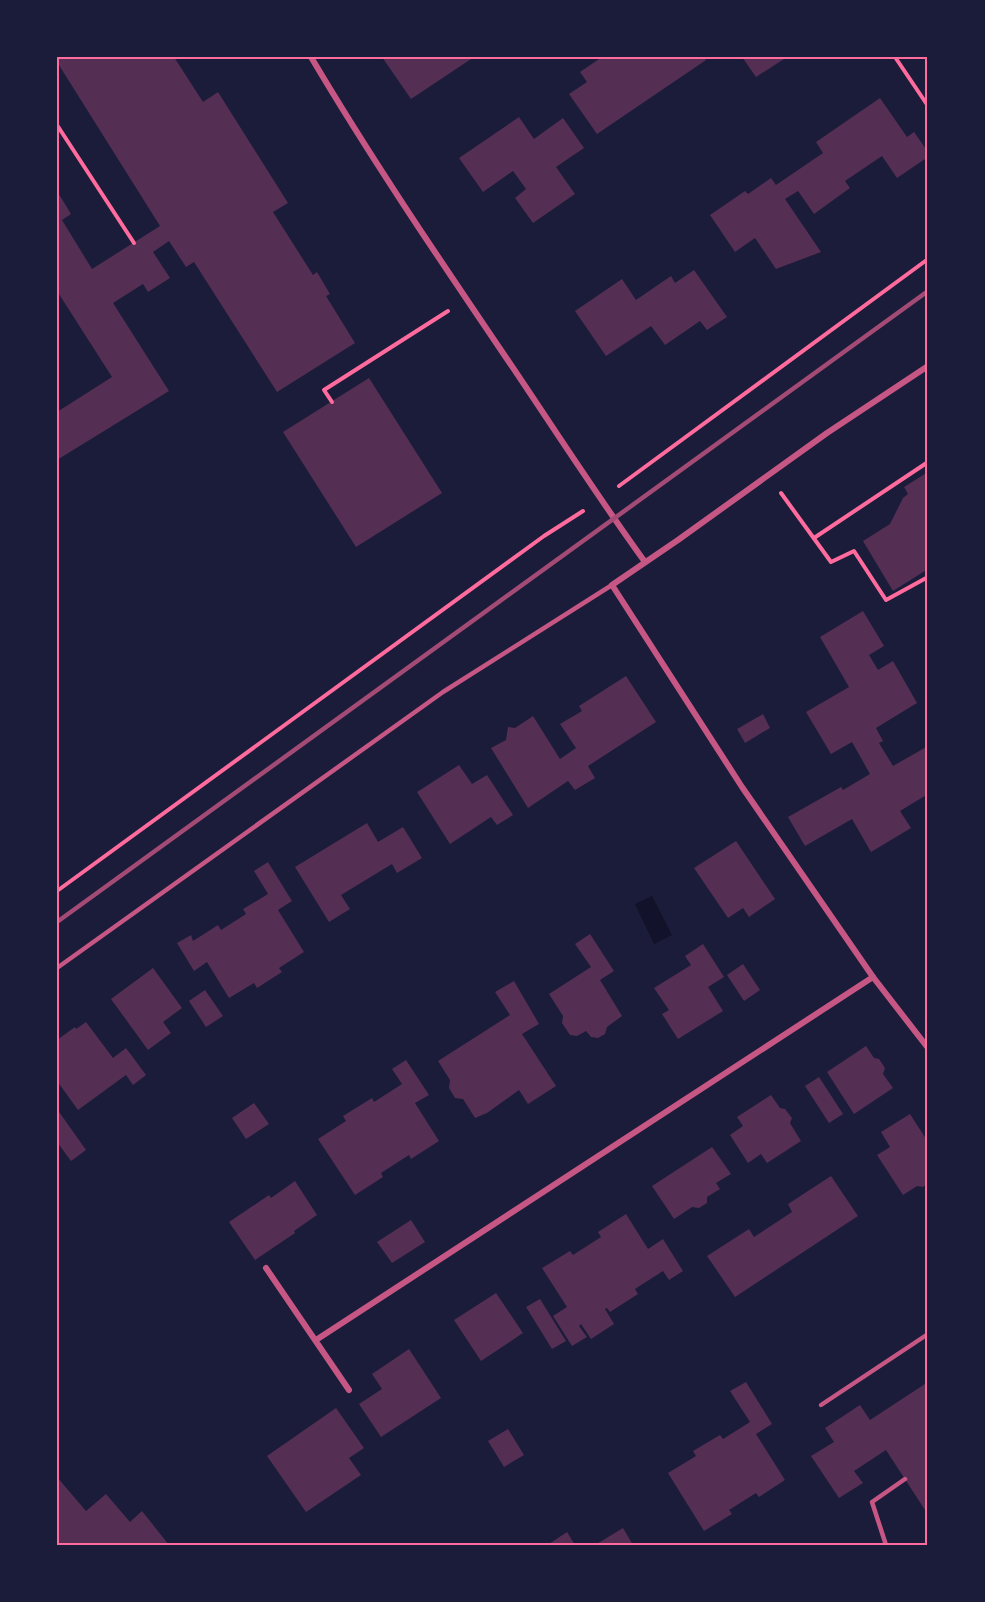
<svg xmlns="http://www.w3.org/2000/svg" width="985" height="1602" font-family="Poppins,sans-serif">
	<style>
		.water { fill: #12122b }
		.building { fill: #542f53 }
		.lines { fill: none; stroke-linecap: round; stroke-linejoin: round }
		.path { stroke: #ff6b9d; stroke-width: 4 }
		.service { stroke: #c65784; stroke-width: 4.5 }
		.minor { stroke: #c65784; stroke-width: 6 }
		.rail { stroke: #a44b75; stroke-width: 4.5 }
		.neatline { fill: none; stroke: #ff6b9d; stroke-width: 2 }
	</style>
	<rect width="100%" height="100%" fill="#1b1b3a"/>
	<polygon class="water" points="652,896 672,935 654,944 635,904"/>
	<g class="building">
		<polygon points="57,57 174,57 203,102 218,92 288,203 273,212 313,275 317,272 330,294 326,296 355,343 277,392 194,262 186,267 169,241 153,252 170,278 148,292 143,284 113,303 169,391 57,460 57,412 112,377 57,291 57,191 71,214 62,220 92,269 160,226 57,62"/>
		<polygon points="382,57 474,57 411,99"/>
		<polygon points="602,57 704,57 706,60 597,134 569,94 587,82 580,72"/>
		<polygon points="742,57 787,57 756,77"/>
		<polygon points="880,98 907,137 914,132 928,152 928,157 897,178 882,156 845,181 850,188 814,214 798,191 785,199 821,252 776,269 755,238 735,252 710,215 745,191 748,194 771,178 776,185 823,153 816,142"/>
		<polygon points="519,117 534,139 563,118 584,148 556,167 575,194 533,223 515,198 526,189 513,171 483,192 459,158"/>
		<polygon points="694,270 727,317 707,330 700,321 665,345 651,326 606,356 575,311 622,279 636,300 671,276 675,283"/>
		<polygon points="369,378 442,493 356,547 283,432"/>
		<polygon points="928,472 928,569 893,591 863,541 890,524 903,498 908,494 904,487"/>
		<polygon points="863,611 884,646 869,655 878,670 893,661 917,703 876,728 883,741 879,743 893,766 928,746 928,794 900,811 911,828 871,852 852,819 805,846 788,817 841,787 843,790 870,774 852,742 831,754 806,712 849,687 820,637"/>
		<polygon points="626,676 656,722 588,766 595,778 575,790 568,781 528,808 491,748 506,740 508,727 515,728 533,716 560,759 576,748 560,724 582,711 579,706"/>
		<polygon points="763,714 770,728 745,743 737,729"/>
		<polygon points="459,765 472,784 487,775 513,815 497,825 491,817 450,844 417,792"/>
		<polygon points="367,823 378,842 403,827 422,858 397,873 392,864 341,895 350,909 329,922 295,867"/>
		<polygon points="736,841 775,899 749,917 743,908 728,918 694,868"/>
		<polygon points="268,862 292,901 278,910 304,952 279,968 282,972 257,988 254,983 229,998 207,962 194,971 177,943 191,935 193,941 218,925 221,930 246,914 243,909 268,894 254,871"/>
		<polygon points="590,934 614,971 600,980 622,1016 607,1027 605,1034 598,1038 591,1037 586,1031 577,1036 570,1035 562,1023 563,1016 549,994 591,967 575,944"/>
		<polygon points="703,944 724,977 708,987 723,1011 678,1039 662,1014 669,1010 654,988 691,965 685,956"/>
		<polygon points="743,964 760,990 744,1001 727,975"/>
		<polygon points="153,968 182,1008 163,1022 171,1033 148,1050 111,999"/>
		<polygon points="514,981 539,1024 522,1034 556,1086 528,1104 519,1090 487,1113 475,1118 463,1099 455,1098 449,1088 450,1080 438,1061 510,1015 495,992"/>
		<polygon points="205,990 223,1016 206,1027 189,1001"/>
		<polygon points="86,1022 113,1058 126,1048 146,1075 133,1085 126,1075 78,1110 57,1081 57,1040 75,1027 76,1029"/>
		<polygon points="866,1046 874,1058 879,1059 885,1068 883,1074 893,1088 854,1114 827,1072"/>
		<polygon points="406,1060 429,1095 415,1103 439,1141 411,1159 409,1155 381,1173 383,1177 355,1195 318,1139 346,1121 343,1116 372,1098 374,1102 402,1084 392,1069"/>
		<polygon points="819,1077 843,1114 829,1123 805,1086"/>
		<polygon points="771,1095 780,1108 785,1109 792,1118 790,1123 801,1141 767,1163 761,1154 748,1163 730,1135 743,1126 737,1117"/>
		<polygon points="254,1103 269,1124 246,1139 232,1118"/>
		<polygon points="57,1109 86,1150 71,1161 57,1142"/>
		<polygon points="910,1114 928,1142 928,1183 923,1187 917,1186 903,1195 877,1155 890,1147 881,1132"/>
		<polygon points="712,1147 731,1174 716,1183 720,1189 707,1197 707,1203 699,1208 692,1207 674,1219 652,1186"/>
		<polygon points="831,1176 858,1216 735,1297 707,1256 749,1229 754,1237 792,1212 788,1204"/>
		<polygon points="295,1181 317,1215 294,1231 295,1233 255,1260 229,1222 269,1195 271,1198"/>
		<polygon points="626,1214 648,1249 663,1239 683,1271 669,1280 663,1271 635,1289 638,1294 610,1312 607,1308 605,1309 614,1324 591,1339 581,1324 579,1326 587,1337 572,1346 553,1316 567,1307 542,1268 570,1251 573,1255 601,1237 598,1232"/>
		<polygon points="411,1220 425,1242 392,1263 377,1242"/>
		<polygon points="496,1293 523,1333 481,1361 454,1320"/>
		<polygon points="540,1299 566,1341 552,1349 526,1307"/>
		<polygon points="409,1349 441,1398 381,1437 359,1404 382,1389 372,1374"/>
		<polygon points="746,1382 772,1424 756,1434 785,1480 759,1497 756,1493 729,1510 732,1514 704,1531 668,1473 696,1456 693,1451 720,1435 723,1439 750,1422 730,1391"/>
		<polygon points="928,1382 928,1508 925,1510 886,1450 854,1471 863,1483 839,1498 811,1456 834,1442 825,1428 860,1405 870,1420"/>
		<polygon points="336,1408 364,1448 349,1458 361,1475 306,1512 267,1456"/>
		<polygon points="508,1429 524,1455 504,1467 488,1441"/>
		<polygon points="57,1477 86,1511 106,1494 130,1522 142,1511 169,1545 57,1545"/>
		<polygon points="623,1528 633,1545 595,1545"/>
		<polygon points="567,1532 575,1545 547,1545 552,1542"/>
	</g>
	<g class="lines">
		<g class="path">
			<polyline points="895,57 928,106"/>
			<polyline points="57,125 134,243"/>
			<polyline points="332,402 324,390 448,311"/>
			<polyline points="619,486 928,259"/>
			<polyline points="781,493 831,562 854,551 886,600 928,577"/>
			<polyline points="814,538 928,462"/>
			<polyline points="57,891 544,536 583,511"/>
		</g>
		<g class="service">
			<polyline points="57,968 443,692 612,585"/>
			<polyline points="821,1405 928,1334"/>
			<polyline points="886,1545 872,1502 905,1479"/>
		</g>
		<g class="minor">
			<path d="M311,57C372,160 440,260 507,359C553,427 597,496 645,562"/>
			<polyline points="928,366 827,433 678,540 612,585 742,787 873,977 928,1048"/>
			<polyline points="266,1268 349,1390"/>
			<polyline points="316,1340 873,977"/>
		</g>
		<polyline class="rail" points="57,922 928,291"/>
	</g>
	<rect width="985" height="1602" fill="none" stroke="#1b1b3a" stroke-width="117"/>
	<rect x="58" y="58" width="868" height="1486" class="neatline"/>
</svg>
